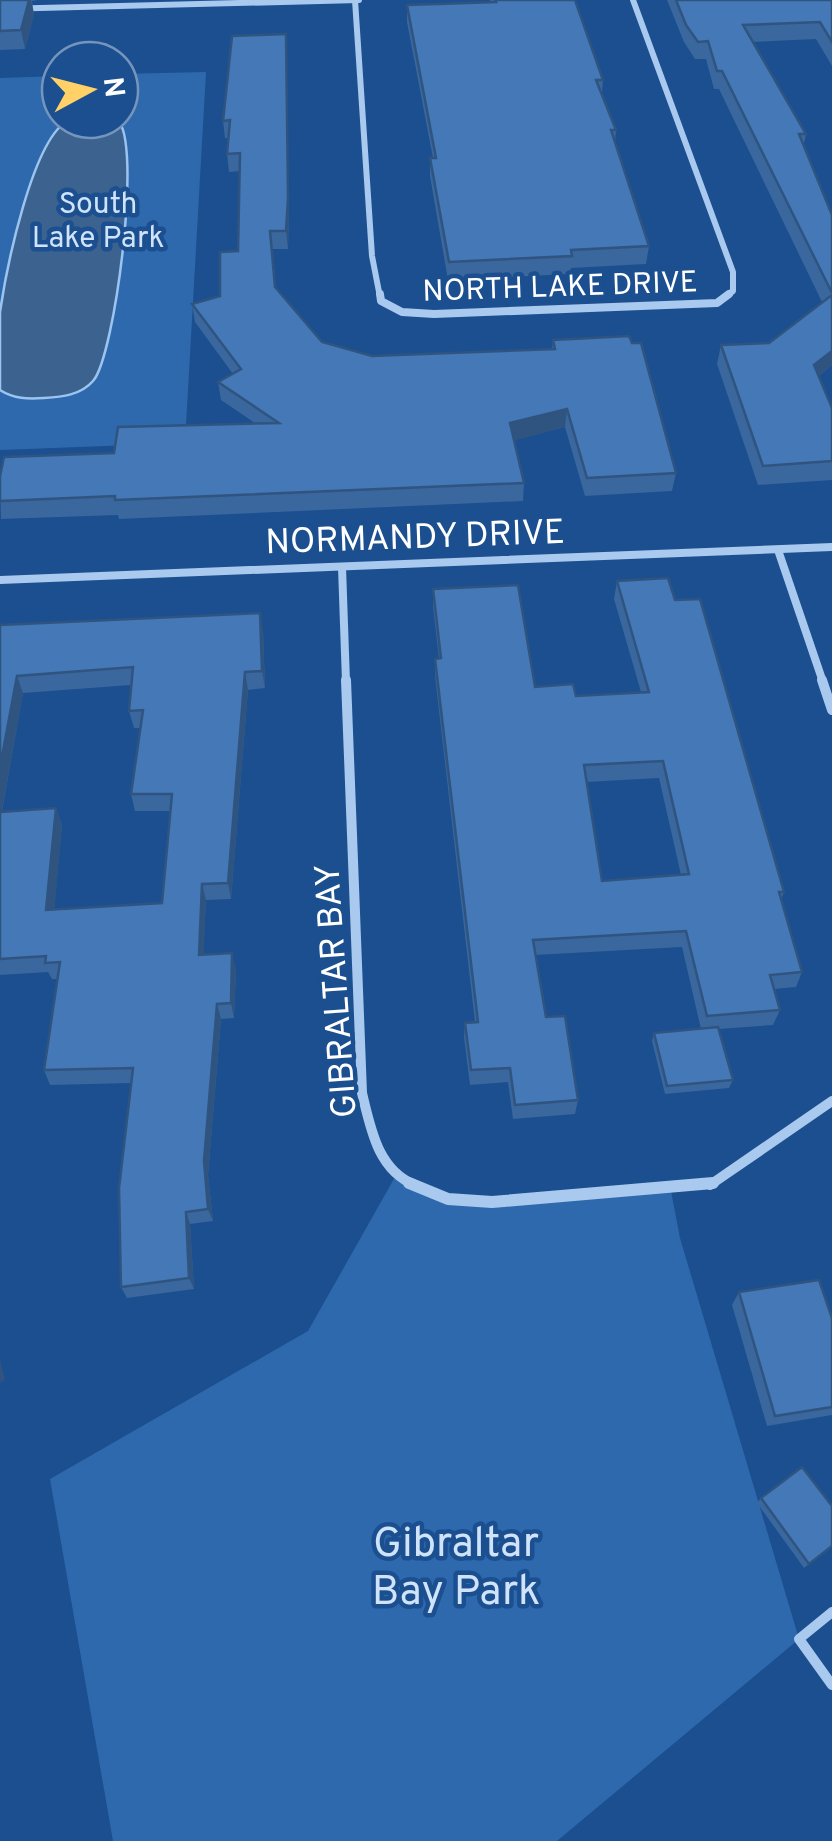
<svg xmlns="http://www.w3.org/2000/svg" width="832" height="1841" font-family="Overpass,sans-serif">
	<style>
		.green { fill: #2e69ad }
		.water { fill: #3c6290; stroke: #9cc4f0; stroke-width: 2.5 }
		.lines { fill: none; stroke-linecap: round; stroke-linejoin: round }
		.service { stroke: #a9c9ee; stroke-width: 10 }
		.minor-far3 { stroke: #a9c9ee; stroke-width: 6 }
		.minor-far2 { stroke: #a9c9ee; stroke-width: 8 }
		.minor-far1 { stroke: #a9c9ee; stroke-width: 10 }
		.minor { stroke: #a9c9ee; stroke-width: 12 }
		.wall { fill: #3a679d; fill-rule: evenodd }
		.shaded-wall { fill: #305480 }
		.building { fill: #4478b7; stroke: #305480; stroke-width: 2.5; fill-rule: evenodd }
		.labels { text-anchor: middle; stroke-width: 9; stroke-linejoin: round; paint-order: stroke }
		.far-park-label { font-size: 30px; fill: #cfe3fa; stroke: #1b4f8f }
		.far-street-label { font-size: 30px; fill: #fff; stroke: #1b4f8f }
		.street-label { font-size: 35px; fill: #fff; stroke: #1b4f8f }
		.near-park-label { font-size: 42px; fill: #cfe3fa; stroke: #1b4f8f }
	</style>
	<rect width="100%" height="100%" fill="#1b4f8f"/>
	<g class="green">
		<polygon points="206,72 185,443 0,450 0,78 60,76 60,120 120,120 120,74"/>
		<polygon points="395,1177 448,1199 671,1191 680,1238 799,1639 557,1841 113,1841 50,1479 308,1331"/>
	</g>
	<path class="water" d="M69,120H117C143,138 115,357 93,381C81,395 62,397 44,398C28,399 14,399 0,390C0,364 0,337 0,312C6,271 32,138 69,120Z"/>
	<g class="lines">
		<polyline class="service" points="832,1612 799,1639 832,1685"/>
		<g class="minor-far3">
			<polyline points="355,0 372,256 380,297"/>
			<polyline points="633,0 733,272 733,291 725,297"/>
			<polyline points="0,9 359,0"/>
		</g>
		<g class="minor-far2">
			<polyline points="380,294 381,301 402,312 434,314 717,303 729,294"/>
			<polyline points="778,550 823,682"/>
			<polyline points="342,567 346,682"/>
			<polyline points="0,580 832,547"/>
		</g>
		<g class="minor-far1">
			<path d="M346,680L362,1093C371,1130 378,1170 415,1185"/>
			<polyline points="822,680 832,710"/>
			<polyline points="710,1185 832,1101"/>
		</g>
		<polyline class="minor" points="409,1183 448,1199 492,1202 713,1183"/>
	</g>
	<g class="wall">
		<polygon points="0,0 38,0 32,1 34,15 25,49 0,50"/>
		<polygon points="490,0 575,0 603,80 602,93 616,130 615,143 649,246 646,264 571,268 570,274 448,280 430,176 430,158 433,158 407,22 407,5 491,3"/>
		<polygon points="667,0 832,0 832,66 816,39 752,42 806,134 804,144 832,215 832,365 819,376 832,408 832,480 758,485 717,364 721,345 769,343 822,302 719,89 714,89 706,59 695,59 684,42"/>
		<polygon points="286,34 289,215 288,249 272,249 275,287 322,342 372,356 552,349 553,340 676,473 672,491 585,496 565,427 514,440 524,483 523,501 119,519 118,515 1,519 0,476 255,423 221,400 218,382 233,374 195,322 192,304 220,296 238,251 240,171 229,172 227,154 228,138 225,138 223,121"/>
		<path d="M617,581L675,600L784,892L781,900L802,972L796,987L774,989L780,1010L773,1025L719,1029L733,1080L729,1088L665,1094L652,1041L654,1033L701,1029L682,947L535,955L546,1017L578,1100L575,1114L513,1119L508,1082L470,1085L464,1037L465,1023L475,1022L435,676V659L439,658L433,607V589L535,687L576,696L641,692L614,599ZM659,778L681,875L602,881L586,782Z"/>
		<path d="M0,625L263,630L265,688L248,690L231,899L206,900L203,955L236,969L234,1018L221,1019L208,1175L213,1221L190,1224L194,1289L127,1298L121,1287L131,1083L50,1085L44,1070L58,979H52L48,972L0,975ZM131,685L129,711L134,728H140L131,794L135,811H170L162,903L54,910L62,825L56,808L2,811L23,693Z"/>
		<polygon points="739,1292 832,1318 832,1415 767,1426 732,1305"/>
		<polygon points="761,1498 832,1546 804,1568 757,1503"/>
	</g>
	<g class="shaded-wall">
		<polygon points="29,0 31,0 34,15 25,49 21,30"/>
		<polygon points="286,34 289,215 288,249 286,231"/>
		<polygon points="832,351 832,365 809,384 814,365"/>
		<polygon points="567,409 565,427 509,442 510,423"/>
		<polygon points="260,613 263,630 265,688 262,671"/>
		<polygon points="245,672 248,690 231,899 228,883"/>
		<polygon points="17,676 23,693 0,821 0,767"/>
		<polygon points="56,808 62,825 53,926 46,910"/>
		<polygon points="202,884 206,900 203,970 199,955"/>
		<polygon points="232,953 236,969 234,1018 231,1003"/>
		<polygon points="217,1004 221,1019 208,1175 213,1221 208,1209 204,1161"/>
		<polygon points="186,1212 190,1224 194,1289 189,1278"/>
		<polygon points="0,1359 5,1380 0,1382"/>
	</g>
	<g class="building">
		<polygon points="0,0 29,0 21,30 0,31"/>
		<polygon points="495,0 575,0 603,80 596,80 616,130 611,130 649,246 571,250 572,256 449,262 430,158 436,158 407,5 496,2"/>
		<polygon points="676,0 832,0 832,42 820,22 743,25 806,134 799,134 832,215 832,293 722,71 717,71 708,41 698,42 686,25"/>
		<polygon points="286,34 288,197 286,231 270,231 275,287 322,342 372,356 555,349 553,340 629,336 632,343 641,343 676,473 587,478 567,409 510,423 524,483 115,500 115,496 0,501 0,476 4,457 114,453 118,427 279,423 218,382 241,369 192,304 220,296 220,252 238,251 240,153 227,154 230,120 223,121 232,36"/>
		<polygon points="832,295 832,351 814,365 832,408 832,461 763,466 721,345 769,343"/>
		<path d="M668,578L675,600L700,599L784,892H779L802,972L770,975L780,1010L707,1016L686,931L533,940L546,1017L565,1016L578,1100L515,1105L510,1068L471,1070L465,1023L478,1022L435,659L441,658L433,589L518,585L535,687L573,684L576,696L649,692L617,581ZM663,761L689,874L602,881L584,765Z"/>
		<polygon points="260,613 262,671 245,672 228,883 202,884 199,955 232,953 231,1003 217,1004 204,1161 208,1209 186,1212 189,1278 121,1287 119,1188 133,1068 44,1070 60,962 45,963 46,956 0,959 0,812 56,808 46,910 162,903 172,794 131,794 143,710 129,711 133,667 17,676 0,767 0,625"/>
		<polygon points="718,1027 733,1080 667,1086 654,1033"/>
		<polygon points="819,1280 832,1318 832,1407 775,1416 739,1292"/>
		<polygon points="802,1467 832,1506 832,1546 809,1564 761,1498"/>
	</g>
	<g class="labels">
		<g class="far-park-label">
			<text x="98" y="213">South<tspan x="98" dy="34">Lake Park</tspan></text>
		</g>
		<g class="far-street-label">
			<text transform="translate(560 286) rotate(-2)" y="10">NORTH LAKE DRIVE</text>
		</g>
		<g class="street-label">
			<text transform="translate(415 536) rotate(-2)" y="12">NORMANDY DRIVE</text>
			<text transform="translate(335 991) rotate(-94)" y="12">GIBRALTAR BAY</text>
		</g>
		<g class="near-park-label">
			<text x="456" y="1556">Gibraltar<tspan x="456" dy="48">Bay Park</tspan></text>
		</g>
	</g>
	<g transform="translate(90 90) rotate(83)"><circle r="48" fill="#1b4f8f" stroke="#7695bc" stroke-width="2.5"/>
	<path d="M0-8L18 38L0 25L-18 38Z" fill="#ffd166"/>
	<text y="-15" font-size="28" font-weight="bold" text-anchor="middle" fill="#ffffff">N</text>
	</g>
</svg>
